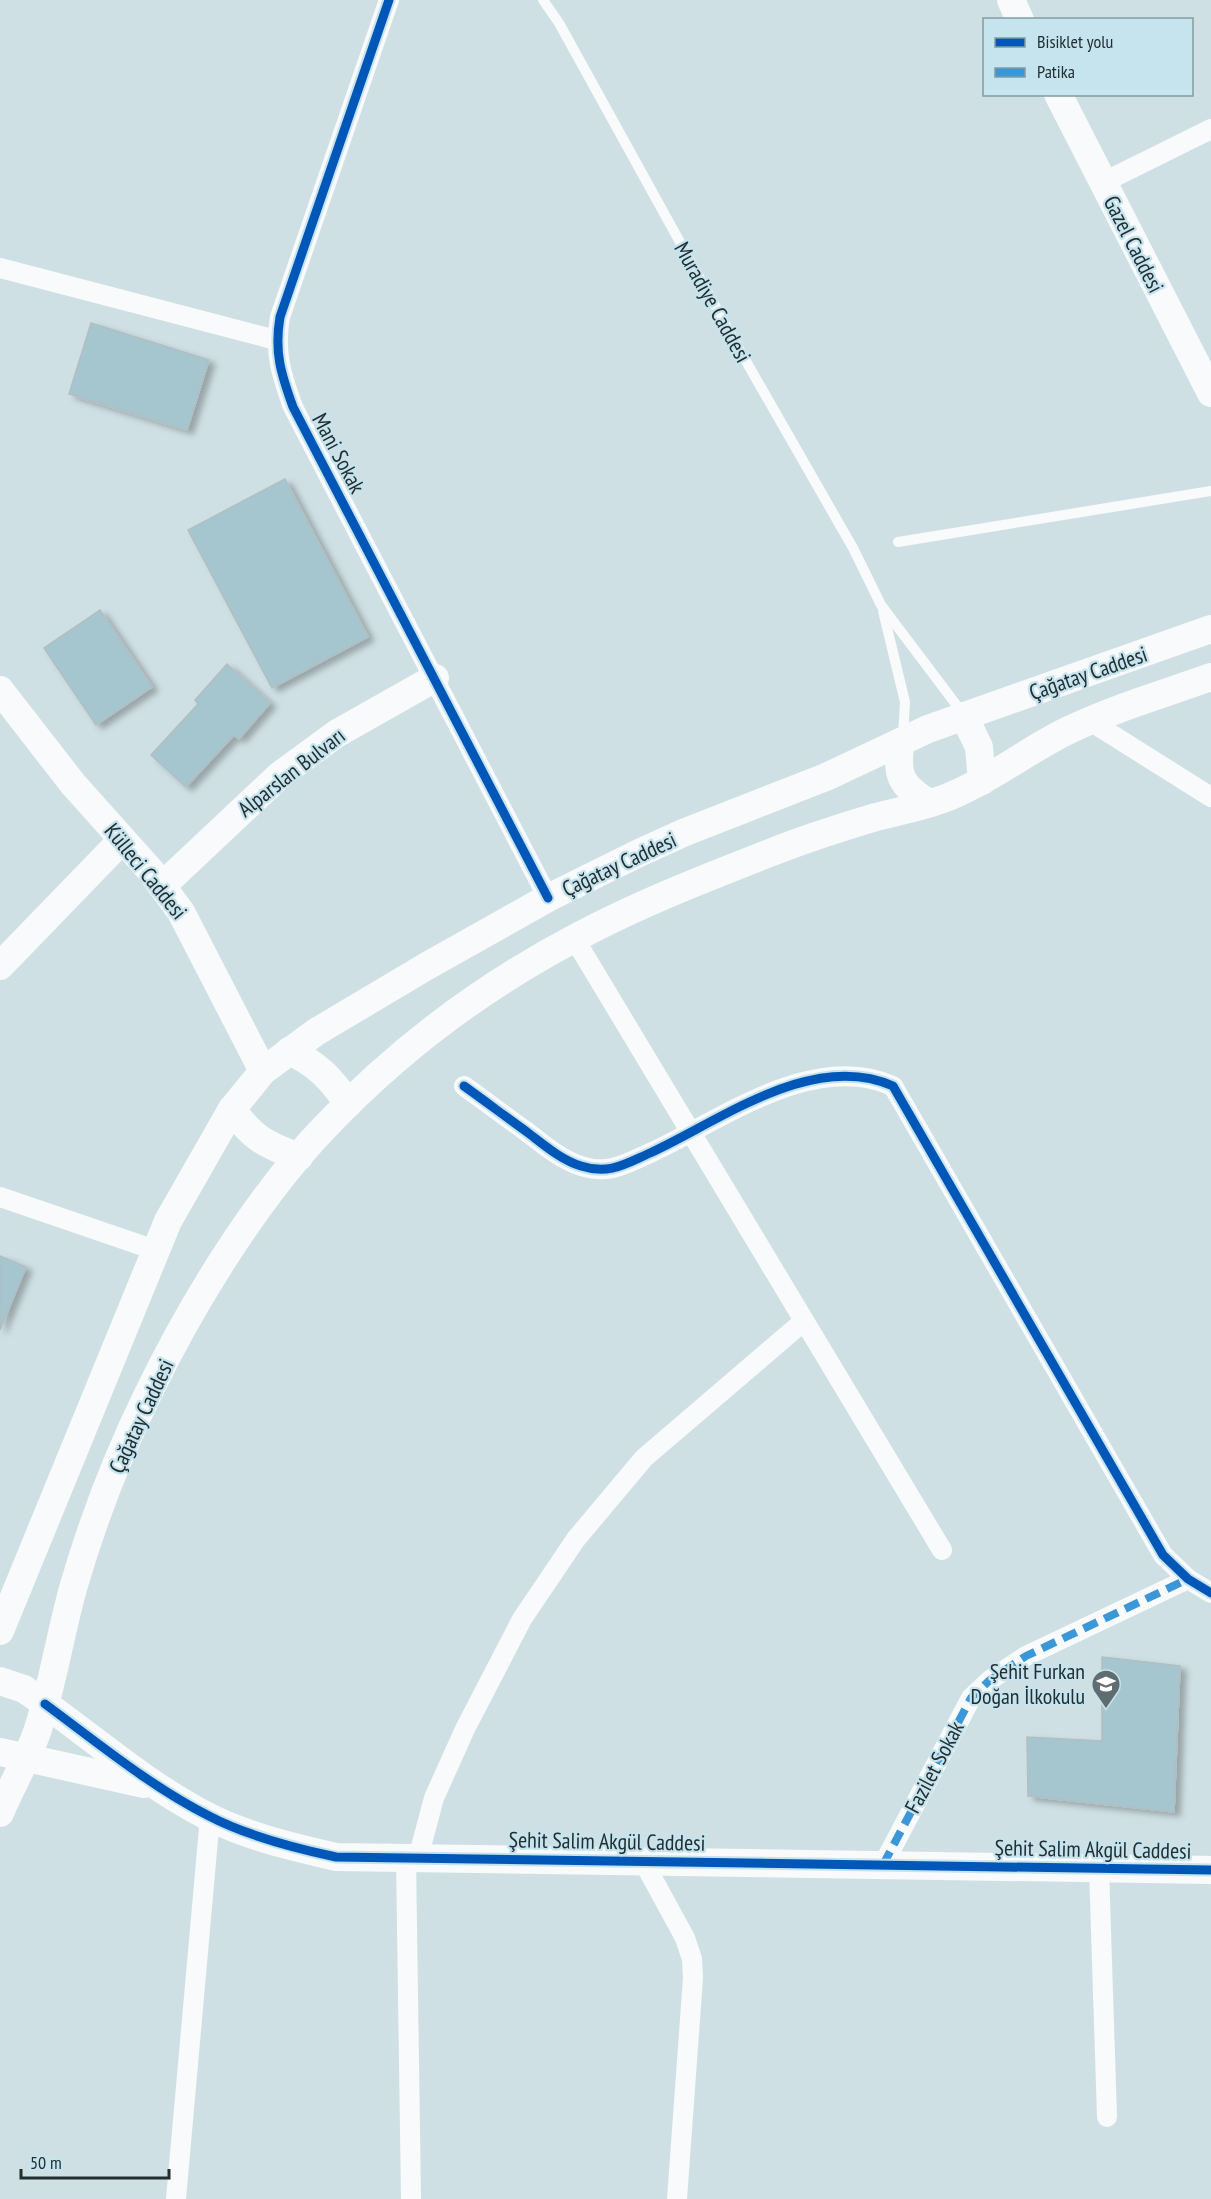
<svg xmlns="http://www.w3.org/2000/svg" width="1211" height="2199" font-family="'PT Sans Narrow',sans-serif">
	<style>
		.building { fill: #a5c6cf; stroke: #b1bec2; stroke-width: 1.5; filter: url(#shadow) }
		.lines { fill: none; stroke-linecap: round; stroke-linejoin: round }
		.lane { stroke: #f8fafb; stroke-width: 10 }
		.street { stroke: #f8fafb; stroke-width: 20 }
		.secondary { stroke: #f8fafb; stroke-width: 28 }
		.quiet { stroke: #3b97d8; stroke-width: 8; stroke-dasharray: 15 8; stroke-linecap: butt }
		.cycleway-casing { stroke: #c6e4ee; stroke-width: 13 }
		.cycleway { stroke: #0057b8; stroke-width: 9 }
		.labels { text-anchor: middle; stroke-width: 4.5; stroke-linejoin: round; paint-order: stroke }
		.street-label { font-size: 22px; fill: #222e31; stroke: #c6e4ee }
		.poi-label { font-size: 22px; fill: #222e31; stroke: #c6e4ee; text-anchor: end }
	</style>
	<defs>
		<filter id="shadow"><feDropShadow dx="6" dy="4" stdDeviation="3" flood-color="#0004"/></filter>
	</defs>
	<rect width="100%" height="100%" fill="#cfe0e5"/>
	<g class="building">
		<polygon points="91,323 209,360 187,430 69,394"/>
		<polygon points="285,479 368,637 272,688 188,530"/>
		<polygon points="100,610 152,687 96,725 44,648"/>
		<polygon points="227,664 270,703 239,739 234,735 186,787 151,755 198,704 195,700"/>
		<polygon points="0,1256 26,1267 0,1330"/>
		<polygon points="1102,1657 1180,1666 1174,1812 1028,1796 1027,1737 1102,1741"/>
	</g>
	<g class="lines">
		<g class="lane">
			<polyline points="543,0 559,23 739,349 853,548 881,605 964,715"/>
			<polyline points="898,542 1211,491"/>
			<polyline points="883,611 905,702 903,736"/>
		</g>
		<g class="street">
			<path d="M389,0L280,317C274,352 281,374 293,407L548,898"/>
			<polyline points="1102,183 1211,129"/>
			<polyline points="0,268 276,340"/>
			<polyline points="1090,721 1211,797"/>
			<polyline points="574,938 942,1550"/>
			<path d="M464,1086C485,1101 506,1117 527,1132C543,1144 561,1160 581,1166C609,1175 625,1164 650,1153C720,1121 813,1050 893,1086L1163,1555L1188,1579L1211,1593"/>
			<polyline points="0,1197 155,1250"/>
			<polyline points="406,1857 411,2199"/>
			<polyline points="418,1858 434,1798 465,1729 522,1619 576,1539 644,1458 804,1321"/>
			<polyline points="643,1861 685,1938 692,1959 693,1978 677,2199"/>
			<polyline points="883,1865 971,1698 990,1680 1026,1656 1188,1579"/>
			<polyline points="1099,1868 1107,2117"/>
			<polyline points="176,2199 210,1817"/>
		</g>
		<g class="secondary">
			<polyline points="1011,0 1020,20"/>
			<polyline points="1058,94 1211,393"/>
			<polyline points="0,690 73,784 150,870 181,912 263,1071"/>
			<polyline points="964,716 979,747 982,781"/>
			<path d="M901,742C895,775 901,786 929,803"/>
			<polyline points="162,886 280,775 336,734 435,678"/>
			<polyline points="0,966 122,840"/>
			<path d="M289,1051C316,1063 332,1079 348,1104"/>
			<path d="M232,1109C252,1138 266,1145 299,1157"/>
			<polyline points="0,1631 168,1221 232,1109 263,1071 316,1032 427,966 548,898 639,853 683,833 826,777 928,729 1211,629"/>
			<path d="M0,1681L24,1689C86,1731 142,1783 209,1817C249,1837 293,1847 336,1857L1211,1870"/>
			<polyline points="0,1752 144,1784"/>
			<path d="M0,1813C11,1786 27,1760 37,1732C53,1684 60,1634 74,1585C93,1520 118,1455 148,1394C191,1305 255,1200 324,1128C397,1051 485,985 579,936C639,904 703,879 767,854C802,840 839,828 876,817C902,810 929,806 953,795C994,778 1029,749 1069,730C1115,708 1164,694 1211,677"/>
		</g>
		<polyline class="quiet" points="883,1865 971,1698 990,1680 1026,1656 1188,1579"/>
		<g class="cycleway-casing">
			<g id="cycleway">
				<path d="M389,0L280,317C274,352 281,374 293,407L548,898"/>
				<path d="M464,1086C485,1101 506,1117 527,1132C543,1144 561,1160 581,1166C609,1175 625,1164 650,1153C720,1121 813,1050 893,1086L1163,1555L1188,1579L1211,1593"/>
				<path d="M45,1704C98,1743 150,1786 209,1816C247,1836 294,1848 336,1857L1211,1870"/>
			</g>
		</g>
		<use href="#cycleway" class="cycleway"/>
	</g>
	<defs>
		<g id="school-pin" transform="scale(1.5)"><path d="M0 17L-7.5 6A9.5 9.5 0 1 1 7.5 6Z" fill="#5f6c70" stroke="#c6e4ee"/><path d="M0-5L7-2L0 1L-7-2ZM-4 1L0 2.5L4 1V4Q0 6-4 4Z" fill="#fff"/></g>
	</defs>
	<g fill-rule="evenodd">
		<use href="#school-pin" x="1106" y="1684"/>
	</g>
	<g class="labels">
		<g class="street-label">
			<text transform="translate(1134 244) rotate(63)" y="8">Gazel Caddesi</text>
			<text transform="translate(713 302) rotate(61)" y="8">Muradiye Caddesi</text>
			<text transform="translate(339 453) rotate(62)" y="8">Mani Sokak</text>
			<text transform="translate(1088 673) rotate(-19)" y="8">Çağatay Caddesi</text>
			<text transform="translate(291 772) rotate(-38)" y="8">Alparslan Bulvarı</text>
			<text transform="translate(619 864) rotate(-25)" y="8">Çağatay Caddesi</text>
			<text transform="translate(146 871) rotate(51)" y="8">Külleci Caddesi</text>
			<text transform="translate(141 1416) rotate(-65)" y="8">Çağatay Caddesi</text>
			<text transform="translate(934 1767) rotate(-62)" y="8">Fazilet Sokak</text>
			<text transform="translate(607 1841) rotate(1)" y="8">Şehit Salim Akgül Caddesi</text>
			<text transform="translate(1093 1849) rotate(1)" y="8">Şehit Salim Akgül Caddesi</text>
		</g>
		<g class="poi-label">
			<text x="1085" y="1679">Şehit Furkan<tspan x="1085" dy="25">Doğan İlkokulu</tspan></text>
		</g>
	</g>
	<rect x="983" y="18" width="210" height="78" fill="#c6e4ee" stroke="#849ba2" stroke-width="1.5"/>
	<rect x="995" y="38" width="30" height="9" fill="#0057b8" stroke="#849ba2" stroke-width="1.5"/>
	<text x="1037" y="48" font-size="18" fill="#222e31">Bisiklet yolu</text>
	<rect x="995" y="68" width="30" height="9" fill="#3b97d8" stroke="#849ba2" stroke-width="1.5"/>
	<text x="1037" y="78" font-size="18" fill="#222e31">Patika</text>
	<path d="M21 2169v9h148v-9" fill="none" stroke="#222e31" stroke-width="3"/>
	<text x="30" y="2169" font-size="18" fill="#222e31" stroke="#c6e4ee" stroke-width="4.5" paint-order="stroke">50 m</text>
</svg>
